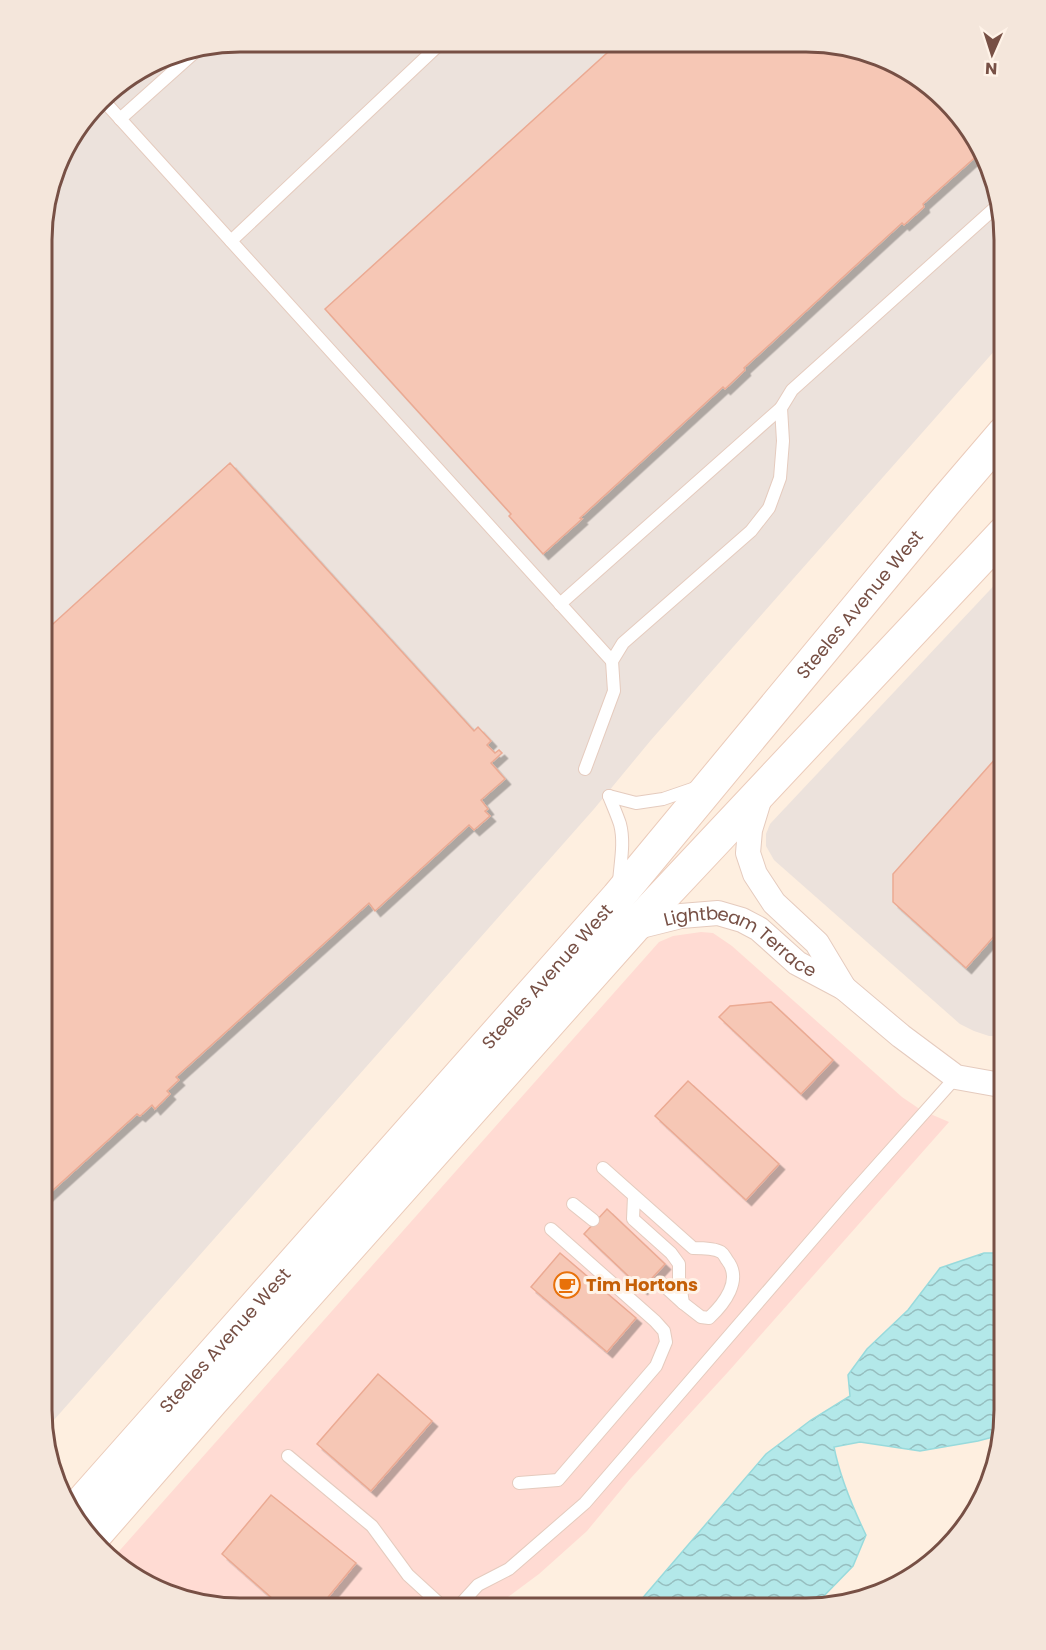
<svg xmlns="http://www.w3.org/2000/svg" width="1046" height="1650" font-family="Poppins,sans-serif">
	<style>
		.commercial { fill: #ffdbd3 }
		.industrial { fill: #ece2dc }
		.water { fill: url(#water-waves); stroke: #98dadc; stroke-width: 1.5 }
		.building { fill: #f6c7b5; stroke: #ebaa93; stroke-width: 1.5; filter: url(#shadow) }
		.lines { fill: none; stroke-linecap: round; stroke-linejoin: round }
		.lane-casing { stroke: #e5cbbe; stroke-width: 14 }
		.street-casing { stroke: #e5cbbe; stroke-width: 26 }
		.secondary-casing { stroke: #ebcbba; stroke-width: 35 }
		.lane { stroke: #fff; stroke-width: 12 }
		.street { stroke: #fff; stroke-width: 24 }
		.secondary { stroke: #fff; stroke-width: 33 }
		.labels { text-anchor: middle; stroke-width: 6; stroke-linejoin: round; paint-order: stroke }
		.street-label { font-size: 18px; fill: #775045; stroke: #fff3e8 }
		.food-label { font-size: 18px; font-weight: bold; fill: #c56008; stroke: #fff3e8; text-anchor: start }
		.rim { fill: none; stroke: #775045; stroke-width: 3 }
	</style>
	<defs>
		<pattern id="water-waves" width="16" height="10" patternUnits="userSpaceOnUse" patternTransform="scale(1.5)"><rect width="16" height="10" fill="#b3e8e9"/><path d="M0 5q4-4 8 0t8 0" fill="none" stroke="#96bebf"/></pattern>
		<filter id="shadow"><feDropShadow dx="5.5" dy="5.5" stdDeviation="0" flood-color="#0004"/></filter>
	</defs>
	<rect width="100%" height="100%" fill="#feefe0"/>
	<polygon class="commercial" points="701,932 713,933 732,946 902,1097 921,1110 949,1122 728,1372 630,1479 587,1531 539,1574 504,1600 500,1607 215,1606 120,1567 113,1558 659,942 673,936"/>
	<g class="industrial">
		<polygon points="241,42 832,44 927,83 989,165 1004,241 1004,340 651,740 594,809 46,1429 42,1409 44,215 63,153 109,92 165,57"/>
		<polygon points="1004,575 1004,1036 989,1036 974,1031 960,1024 774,860 766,846 766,834 770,824"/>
	</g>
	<path class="water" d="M984,1253H1004V1423L1001,1435L978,1441L920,1451L860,1442L834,1447C840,1478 852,1506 866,1535L853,1566L814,1606L806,1608H634L766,1454L811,1420L850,1396L848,1375L867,1349L908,1310L940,1268Z"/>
	<g class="building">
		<polygon points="618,43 832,44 927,83 980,153 923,204 924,207 904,225 902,223 744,368 745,370 725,389 723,387 580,518 582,519 543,554 509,516 511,514 325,309"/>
		<polygon points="230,463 474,731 478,727 491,741 487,745 495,753 499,750 502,753 491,763 505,779 481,800 488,809 485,811 490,816 474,830 469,825 375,911 369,903 176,1077 179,1080 167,1091 170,1094 155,1109 152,1105 140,1116 137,1114 42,1200 43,633"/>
		<polygon points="1004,749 1004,925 966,968 893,902 893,874"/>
		<polygon points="771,1002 833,1060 801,1094 719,1017 730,1006"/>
		<polygon points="688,1081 779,1164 746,1200 655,1116"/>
		<polygon points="607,1209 665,1264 642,1289 584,1234"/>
		<polygon points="560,1253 636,1318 607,1352 531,1287"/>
		<polygon points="378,1374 432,1421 371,1491 317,1444"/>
		<polygon points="271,1495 356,1563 320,1607 282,1607 222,1554"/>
	</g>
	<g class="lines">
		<g class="lane-casing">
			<g id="lane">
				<polyline points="103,100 612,661"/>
				<polyline points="120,119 196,51"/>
				<polyline points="231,241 441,43"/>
				<polyline points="560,604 781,408"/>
				<polyline points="585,769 614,691 612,661 623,643 751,531 769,508 780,478 783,441 781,408 792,390 997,206"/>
				<polyline points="609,796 636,803 663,799 698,787"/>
				<path d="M609,796C613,806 617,815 620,824C625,843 620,864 619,883"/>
				<path d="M603,1168L693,1248C701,1248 714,1248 721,1252C724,1254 725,1257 727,1260C743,1280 724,1304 709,1318L701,1317L683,1303L679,1278V1264L671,1253L633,1219L634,1196"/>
				<polyline points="573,1204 593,1220"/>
				<polyline points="660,1282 683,1303"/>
				<polyline points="288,1456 372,1526 408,1575 443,1607"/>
				<polyline points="519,1483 558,1480 656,1366 666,1342 664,1331 655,1321 551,1229"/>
				<polyline points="458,1607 478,1585 509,1569 585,1503 849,1197 956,1077"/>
			</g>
		</g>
		<g class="street-casing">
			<g id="street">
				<polyline points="761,794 750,830 748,853 755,874 774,903 817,943 844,988"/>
				<path id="s1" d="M633,928L681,916L718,913L742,920L759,929L797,963L844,988L901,1036L956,1077L995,1084L1004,1083"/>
			</g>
		</g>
		<g class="secondary-casing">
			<g id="secondary">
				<path id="s2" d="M76,1509L618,897L944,503L1004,433"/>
				<polyline points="95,1535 211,1402 633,928 1004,533"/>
			</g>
		</g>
		<use href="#lane" class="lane"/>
		<use href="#street" class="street"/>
		<use href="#secondary" class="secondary"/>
	</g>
	<defs>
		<g id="cafe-ring" transform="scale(1.35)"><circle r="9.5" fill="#fff3e8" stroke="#e8710a" stroke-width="1.5"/><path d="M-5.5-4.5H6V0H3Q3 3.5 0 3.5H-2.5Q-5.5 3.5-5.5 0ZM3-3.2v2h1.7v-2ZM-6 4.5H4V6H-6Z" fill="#e8710a"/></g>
	</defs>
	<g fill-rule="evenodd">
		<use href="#cafe-ring" x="567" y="1285"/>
	</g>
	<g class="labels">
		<g class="street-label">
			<text dy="6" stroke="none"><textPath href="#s2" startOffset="1197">Steeles Avenue West</textPath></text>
			<text dy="6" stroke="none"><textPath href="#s1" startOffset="117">Lightbeam Terrace</textPath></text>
			<text dy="6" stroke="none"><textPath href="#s2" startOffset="711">Steeles Avenue West</textPath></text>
			<text dy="6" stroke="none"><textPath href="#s2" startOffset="225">Steeles Avenue West</textPath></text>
		</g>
		<g class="food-label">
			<text x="586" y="1291">Tim Hortons</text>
		</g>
	</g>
	<path d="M0 0H1046V1650H0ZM240 52H806A188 188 0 0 1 994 240V1410A188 188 0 0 1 806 1598H240A188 188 0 0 1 52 1410V240A188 188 0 0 1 240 52Z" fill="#f4e6db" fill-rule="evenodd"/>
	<path class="rim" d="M240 52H806A188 188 0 0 1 994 240V1410A188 188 0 0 1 806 1598H240A188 188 0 0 1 52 1410V240A188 188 0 0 1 240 52Z"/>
	<g transform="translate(992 54) rotate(183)" stroke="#fff3e8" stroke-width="4.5" paint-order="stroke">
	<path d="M0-4.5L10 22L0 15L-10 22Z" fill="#775045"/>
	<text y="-9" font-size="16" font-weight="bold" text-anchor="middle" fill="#775045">N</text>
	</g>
</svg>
